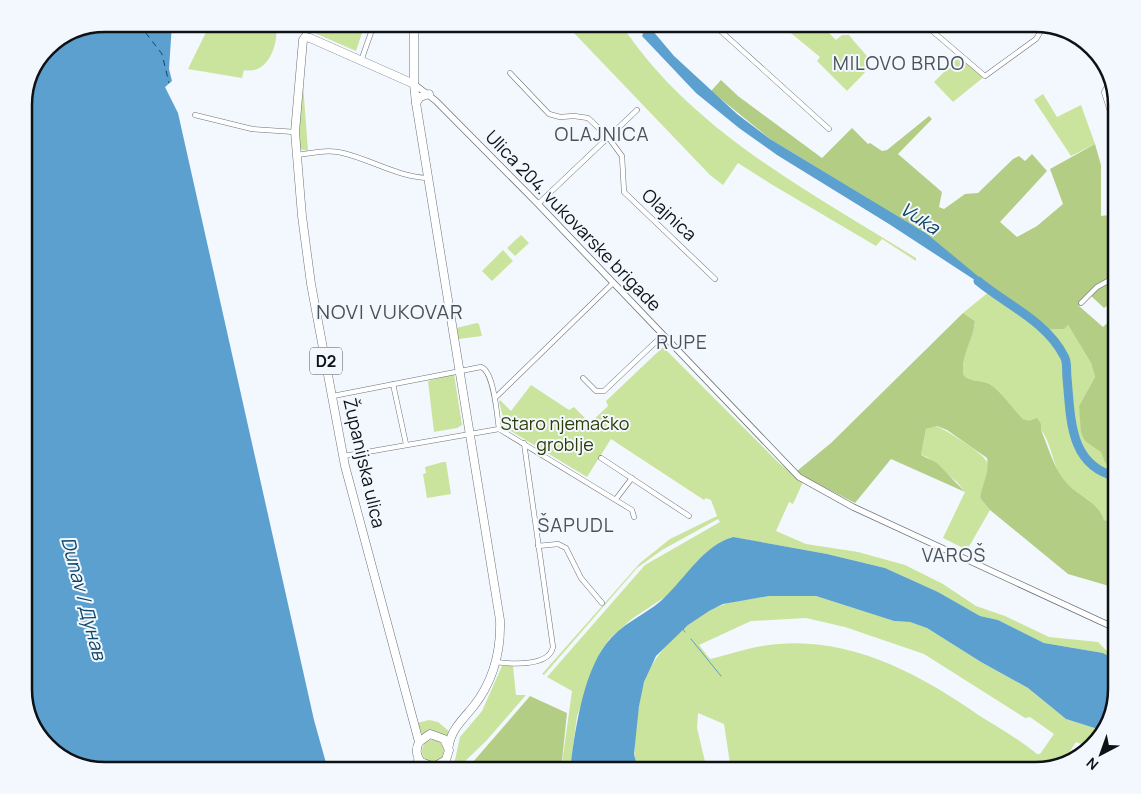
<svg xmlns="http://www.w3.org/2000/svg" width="1141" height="794" font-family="Manrope,sans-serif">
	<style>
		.green { fill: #cae39d; fill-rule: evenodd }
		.forest { fill: #b4cd85; fill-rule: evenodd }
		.water { fill: #5ba0cf }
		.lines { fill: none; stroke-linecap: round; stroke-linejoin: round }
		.stream { stroke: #5ba0cf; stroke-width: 1 }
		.river { stroke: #5ba0cf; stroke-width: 9 }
		.ferry { stroke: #0f4666; stroke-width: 1; stroke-dasharray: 6 5; stroke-linecap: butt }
		.minor-casing { stroke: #6b737b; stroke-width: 5.5 }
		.tertiary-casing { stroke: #6b737b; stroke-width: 7 }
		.primary-casing { stroke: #6b737b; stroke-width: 9 }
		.minor { stroke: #fff; stroke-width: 4.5 }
		.tertiary { stroke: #fff; stroke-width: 5.5 }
		.primary { stroke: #fff; stroke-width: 8 }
		.labels { text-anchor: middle; stroke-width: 4; stroke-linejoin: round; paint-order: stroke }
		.shield { fill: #f3f8fe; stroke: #53575b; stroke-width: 1 }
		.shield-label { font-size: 16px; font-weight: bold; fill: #0f1215 }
		.street-label { font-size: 18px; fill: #0f1215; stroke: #f3f8fe }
		.park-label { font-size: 18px; fill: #2e3d06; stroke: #f3f8fe }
		.neighbourhood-label { font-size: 19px; letter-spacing: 1px; fill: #4a5259; stroke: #f3f8fe }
		.water-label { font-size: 19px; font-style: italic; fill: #0f4666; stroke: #f3f8fe }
		.quarter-label { font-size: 20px; letter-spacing: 1px; fill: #4a5259; stroke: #f3f8fe }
		.rim { fill: none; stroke: #0f1215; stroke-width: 2.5 }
	</style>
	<rect width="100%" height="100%" fill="#f3f8fe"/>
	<g class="green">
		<path d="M210,24H276C279,43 269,75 244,70L242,78L188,69Z"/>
		<polygon points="307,24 365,24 356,51 310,31 307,29"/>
		<path d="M585,24H621C691,131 810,192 916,258V261L882,239L876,246L771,184L738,163L723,185L710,175L574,33Z"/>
		<path d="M792,24H820L836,40L842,35H849C875,68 880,57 847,91L817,61L820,57L786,29Z"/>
		<polygon points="961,55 985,76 953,102 934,82"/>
		<polygon points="300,84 303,84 308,151 299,149"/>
		<polygon points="1043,94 1057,117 1081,105 1095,144 1071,156 1034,100"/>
		<polygon points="521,235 529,243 515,256 507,248"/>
		<polygon points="503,250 513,261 492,281 482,271"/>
		<path d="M990,291L1029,317L1068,325L1091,363L1095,377L1079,406L1085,441C1091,444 1098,447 1102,453C1106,461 1106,468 1117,468V523L1104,520C1098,500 1077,496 1064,481C1052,466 1052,442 1040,429C1034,423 1026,422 1021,417C1011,407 1003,393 992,385C983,379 972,383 964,376C959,358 974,340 975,321L963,313Z"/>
		<polygon points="477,323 479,324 482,336 458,339 456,328"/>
		<polygon points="663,347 779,463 803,482 793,504 789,502 776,531 806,544 858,552 905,565 943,584 976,606 1005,616 1049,637 1098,642 1110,654 1117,657 1117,661 1103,653 1044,643 998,620 980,616 938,592 885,568 827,554 732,537 716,545 668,595 633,618 610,638 601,651 577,716 570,770 561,770 572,691 547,677 645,565 720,522 718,519 662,550 637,568 544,675 542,674 640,563 670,539 717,516 711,500 706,498 704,500 611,439 587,477 506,428 499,402 500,400 511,411 531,385 569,410 574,407 590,423 608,406 606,401"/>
		<polygon points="454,374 462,425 457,428 434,432 428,381"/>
		<path d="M936,426C946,430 987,455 988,464C989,476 982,486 980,498L990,510L967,550L943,538L965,492L957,482L927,457L921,455L926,429Z"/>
		<polygon points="443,462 446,462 451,494 427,498 423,474 426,473 425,467"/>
		<polygon points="1117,556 1117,595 1109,586 1110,574"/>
		<path d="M769,596H816L894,621L910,622L927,628L981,662L1028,688L1066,719L1104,731L1089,747L1076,742L1062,763C1045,768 1031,774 1014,764L1013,767L1016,770H731L724,724L698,713L697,728L707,770H638C631,754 636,737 637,721C641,678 650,660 681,631C692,621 706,611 720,606C734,600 753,599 769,596ZM806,618L845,627L924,654L1025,718L1030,717L1054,734L1040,754H1037C1019,739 997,727 977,714C913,670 842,633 762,646C744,649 727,655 710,659L699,645L751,621Z"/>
		<polygon points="502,666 513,666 516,695 526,695 486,741 456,770 447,770 455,760 460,737 482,711"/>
		<polygon points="429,720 438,722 450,732 447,737 434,732 422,734 417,723"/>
		<circle cx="433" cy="751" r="11"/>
	</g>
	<g class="forest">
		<path d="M721,80L738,96L822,158L852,128L868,144L870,143L882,151L887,150L929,116L932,119L898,154L942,192L939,207L944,209L965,194L978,193L1013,159L1019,156L1025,161L1032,154L1047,171L1000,222L1017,237L1037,226L1063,204L1050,169L1095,144L1101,165V216L1117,214V468H1111L1105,462L1101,452L1085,441L1081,432L1079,406L1095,377L1091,363L1068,325L1064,329H1045L990,291L979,277L867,198L770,139L711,91ZM1089,294L1104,308L1107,306L1113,313L1111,315L1113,318L1103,327L1079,306Z"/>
		<path d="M963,313L975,321C974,340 959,358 964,376C973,383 984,379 993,386C1004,395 1013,409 1023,419L1029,421L1037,418L1041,424V430C1048,446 1053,466 1064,480C1076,496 1098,500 1104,520L1117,523V556L1110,574L1109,586L1068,574L990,510L980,498C982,484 990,472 987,458L947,430L937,426L926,429L921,455L937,463L965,492L891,459L855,503L808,479L797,471L831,443Z"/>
		<polygon points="530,696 567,713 561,770 466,770"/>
	</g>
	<g class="water">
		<polygon points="105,24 172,24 169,69 172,81 165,87 178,113 314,720 328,770 105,770 60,756 35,729 24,694 24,100 48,47"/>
		<polygon points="635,24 647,24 674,56 737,114 770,139 927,234 979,277 987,288 889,224 777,155 739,128 696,93 642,36 643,34"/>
		<path d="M733,537L827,554L885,568L938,592L980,616L998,620L1044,643L1103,653L1117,661V689L1104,731L1066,719L1028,688L981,662L927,628L910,622L894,621L816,596H769L723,604L709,611L688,625L656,656L644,682L639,706L634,754L638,770H570C575,731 583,668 611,638C627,620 652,612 668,594C687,575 705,545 733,537Z"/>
	</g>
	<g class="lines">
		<g class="stream">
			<polyline points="683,629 685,632"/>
			<polyline points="691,639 721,676"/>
		</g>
		<path class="river" d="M978,281C1007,305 1046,321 1064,356C1068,362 1066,371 1067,378C1071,419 1069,466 1117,477"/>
		<polyline class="ferry" points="139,24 162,54 169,83"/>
		<g class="minor-casing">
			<g id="minor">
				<polyline points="305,24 305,37"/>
				<polyline points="713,24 829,129"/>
				<polyline points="924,24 985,76 1036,39 1044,26"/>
				<polyline points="361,61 374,24"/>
				<polyline points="510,73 549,114 560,117 574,116 588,118 608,137 622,156 624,192 715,279"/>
				<polyline points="1111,80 1104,92 1117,134"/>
				<polyline points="195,115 252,129 295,132"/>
				<path d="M297,155C312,153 328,149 343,153C372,160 398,177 428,178"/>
				<polyline points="538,204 637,110"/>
				<polyline points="1081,303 1097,287 1117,276"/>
				<polyline points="583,378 596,391 604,391 663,335"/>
				<polyline points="393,384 406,444"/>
				<path d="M333,396L481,367C494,371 497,415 499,429L344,456"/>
				<polyline points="495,398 613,283"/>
				<polyline points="499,429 632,510 634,517"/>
				<polyline points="601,458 689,516"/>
				<polyline points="616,499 632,478"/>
				<polyline points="538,546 558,544 566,548 581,578 602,603"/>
				<path d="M495,662C511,664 549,667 553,647L524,443"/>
				<polyline points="415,770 417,756"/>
			</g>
		</g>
		<g class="tertiary-casing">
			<polyline id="tertiary" points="414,84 436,101 538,204 799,477 853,507 1117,629"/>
		</g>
		<g class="primary-casing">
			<g id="primary">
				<path d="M414,24V84L416,103L500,620C501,651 493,682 473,707C464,718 451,730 449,745"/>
				<polyline points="414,84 310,38 305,37 303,40 295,132 302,216 311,284 345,466 419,742"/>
				<polyline points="416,103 420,97 429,94"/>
				<path d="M421,762L434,767L446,760L449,750L444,739L430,734L419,742C413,754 420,760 426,770"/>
			</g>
		</g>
		<use href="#minor" class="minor"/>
		<use href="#tertiary" class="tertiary"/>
		<use href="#primary" class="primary"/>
	</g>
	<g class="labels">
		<rect class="shield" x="310" y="347.5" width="32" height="27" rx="4"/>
		<g class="shield-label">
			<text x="326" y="367">D2</text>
		</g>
		<g class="street-label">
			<text transform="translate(669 215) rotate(43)" y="6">Olajnica</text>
			<text transform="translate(573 221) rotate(46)" y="6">Ulica 204. vukovarske brigade</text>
			<text transform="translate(364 463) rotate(77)" y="6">Županijska ulica</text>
		</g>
		<g class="park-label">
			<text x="565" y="430">Staro njemačko<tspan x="565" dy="21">groblje</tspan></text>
		</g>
		<g class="neighbourhood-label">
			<text x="899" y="70">MILOVO BRDO</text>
			<text x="602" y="141">OLAJNICA</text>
			<text x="682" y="349">RUPE</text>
			<text x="576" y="532">ŠAPUDL</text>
			<text x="954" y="562">VAROŠ</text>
		</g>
		<g class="water-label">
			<text transform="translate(920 218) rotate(33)" y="7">Vuka</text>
			<text transform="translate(84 598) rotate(75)" y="7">Dunav / Дунав</text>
		</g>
		<g class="quarter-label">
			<text x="390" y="319">NOVI VUKOVAR</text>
		</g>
	</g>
	<path d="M0 0H1141V794H0ZM105 32H1035A73 73 0 0 1 1108 105V689A73 73 0 0 1 1035 762H105A73 73 0 0 1 32 689V105A73 73 0 0 1 105 32Z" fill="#f3f8fe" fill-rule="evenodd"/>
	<path class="rim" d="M105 32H1035A73 73 0 0 1 1108 105V689A73 73 0 0 1 1035 762H105A73 73 0 0 1 32 689V105A73 73 0 0 1 105 32Z"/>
	<g transform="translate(1101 754) rotate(221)" stroke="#f3f8fe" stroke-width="4" paint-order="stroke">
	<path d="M0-4L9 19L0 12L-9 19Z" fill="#0f1215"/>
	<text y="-8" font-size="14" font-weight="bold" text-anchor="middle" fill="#0f1215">N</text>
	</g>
</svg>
